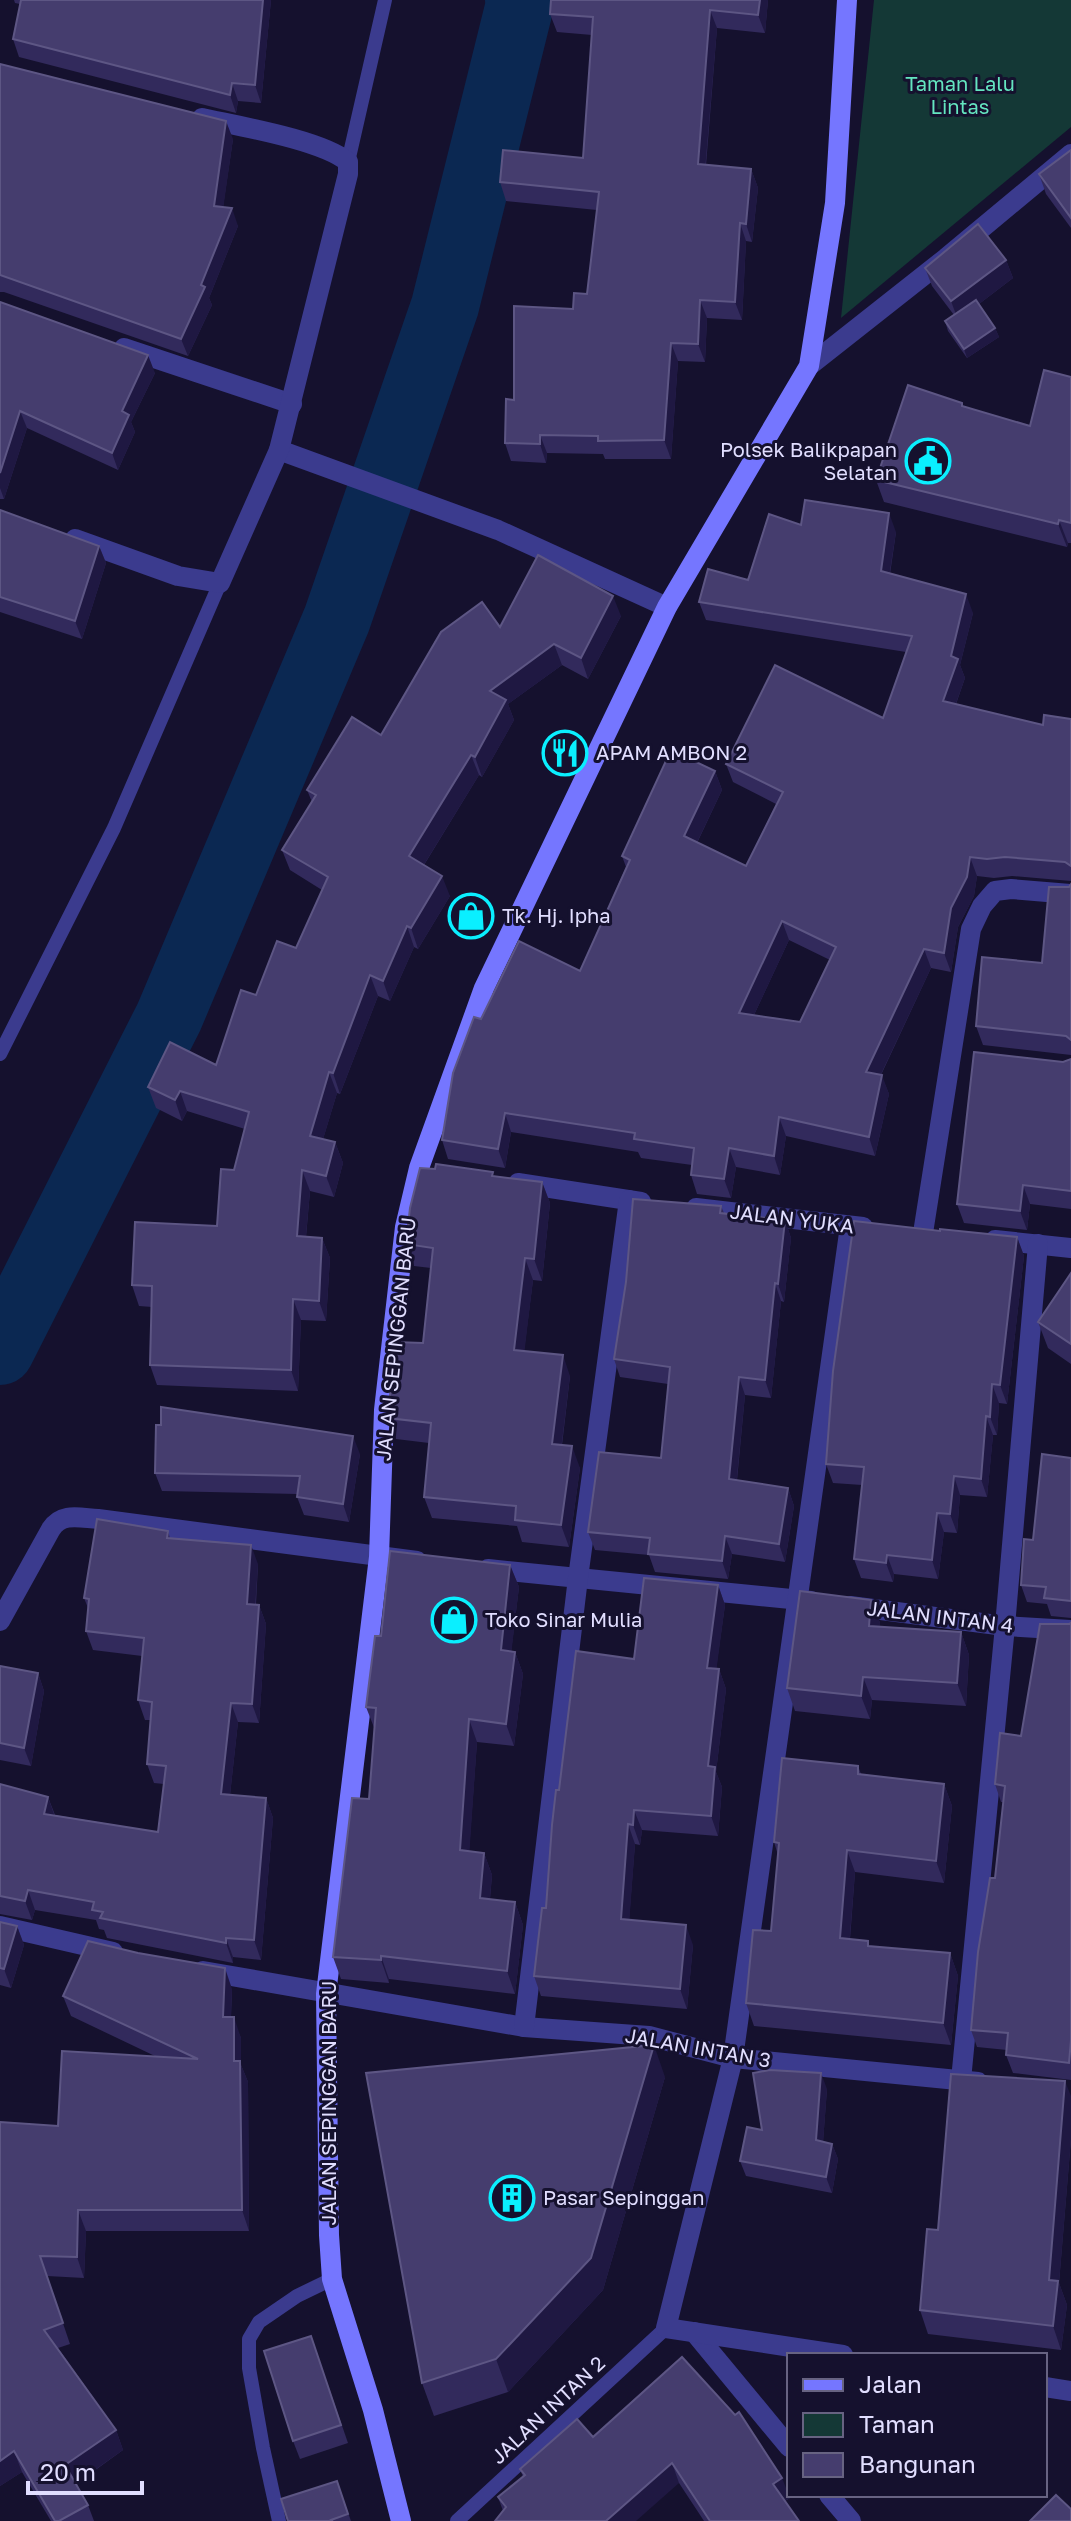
<svg xmlns="http://www.w3.org/2000/svg" width="1071" height="2521" font-family="'Golos Text',sans-serif">
	<style>
		.green { fill: #143836 }
		.lines { fill: none; stroke-linecap: round; stroke-linejoin: round }
		.river { stroke: #0b2852; stroke-width: 68 }
		.lane { stroke: #3b3b8e; stroke-width: 14 }
		.street { stroke: #3b3b8e; stroke-width: 20 }
		.secondary { stroke: #7576ff; stroke-width: 20 }
		.wall { fill: #322a5c; fill-rule: evenodd }
		.shaded-wall { fill: #1f1842 }
		.building { fill: #453d6e; stroke: #5d5684; stroke-width: 2; fill-rule: evenodd }
		.labels { text-anchor: middle; stroke-width: 6; stroke-linejoin: round; paint-order: stroke }
		.park-label { font-size: 20px; fill: #64e5c0; stroke: #15112e }
		.poi-label { font-size: 20px; fill: #e1deff; stroke: #15112e; text-anchor: start }
		.street-label { font-size: 20px; fill: #e1deff; stroke: #15112e }
	</style>
	<rect width="100%" height="100%" fill="#15112e"/>
	<polygon class="green" points="874,0 1071,0 1071,127 841,318"/>
	<g class="lines">
		<polyline class="river" points="0,1351 169,1017 337,619 445,306 520,4 519,0"/>
		<g class="lane">
			<polyline points="348,162 385,0"/>
			<polyline points="0,1054 114,828 220,583"/>
			<polyline points="279,2521 263,2448 249,2368 249,2339 259,2322 297,2296 332,2279"/>
			<polyline points="457,2521 666,2328"/>
		</g>
		<g class="street">
			<polyline points="124,348 292,404"/>
			<polyline points="809,366 946,258 1071,154"/>
			<polyline points="279,450 498,530 667,607"/>
			<path d="M75,539L178,576L220,583L279,450L348,174V162C322,140 238,126 202,118"/>
			<polyline points="518,1183 641,1202"/>
			<polyline points="696,1208 863,1227"/>
			<polyline points="923,1233 971,929 982,906 995,891 1011,889 1071,894"/>
			<polyline points="995,1240 1071,1248"/>
			<polyline points="488,1569 811,1601"/>
			<polyline points="850,1606 1005,1626 1071,1630"/>
			<path d="M0,1621L51,1529C62,1512 80,1518 98,1519L417,1561"/>
			<polyline points="0,1926 113,1952"/>
			<polyline points="203,1971 524,2027 649,2036 733,2058 978,2082"/>
			<polyline points="524,2027 578,1578 629,1200"/>
			<polyline points="961,2080 1005,1626 1038,1244"/>
			<polyline points="694,2332 789,2447"/>
			<polyline points="843,2355 666,2328 733,2058 850,1226"/>
			<polyline points="1045,2387 1071,2391"/>
			<polyline points="829,2495 851,2521"/>
		</g>
		<polyline class="secondary" points="401,2521 373,2410 332,2279 329,2235 326,1994 379,1557 384,1410 405,1227 419,1168 484,988 667,607 809,366 835,203 847,0"/>
	</g>
	<g class="wall">
		<polygon points="14,0 271,0 261,103 238,101 236,113 19,57 13,39 20,4 15,3"/>
		<polygon points="551,0 768,0 765,33 717,28 706,165 751,169 758,188 752,242 746,241 742,320 707,318 705,362 678,361 671,459 605,459 603,454 547,453 546,463 511,461 505,443 514,400 573,309 587,294 597,210 506,201 500,182 583,158 592,35 557,32 550,14"/>
		<polygon points="0,64 233,139 223,207 238,226 209,298 212,305 188,356 4,292 0,292"/>
		<polygon points="1071,150 1071,228 1046,194 1039,174"/>
		<polygon points="1006,260 1013,278 979,304 995,328 999,337 967,358 948,331 945,321 954,315 932,286 925,268"/>
		<polygon points="0,302 155,373 131,422 135,432 118,470 27,428 4,499 0,499"/>
		<polygon points="1071,377 1071,543 1068,543 1067,547 884,502 876,480 962,403 963,406 1030,426"/>
		<polygon points="0,510 99,546 106,563 82,639 0,612"/>
		<path d="M801,525L896,532L890,574L973,613L960,665L965,678L956,704L1043,725L1071,719V881L1012,876L994,878L977,876L974,896L958,927L951,972L931,968L881,1075L889,1094L875,1156L786,1136L780,1175L736,1167L731,1198L697,1194L691,1175L692,1165L641,1158L638,1152L511,1132L505,1168L448,1159L442,1140L481,1019L580,971L626,867L622,856L715,771L722,790L697,843L746,866L776,804L733,782L726,764L883,718L906,652L706,620L699,602L748,580ZM789,940L830,960L800,1022L754,1015Z"/>
		<polygon points="621,616 588,679 562,665 508,704 514,720 482,777 479,775 424,865 450,896 418,949 414,947 390,1001 378,996 340,1094 337,1093 323,1139 335,1142 343,1163 334,1197 310,1191 306,1237 322,1238 330,1258 326,1321 301,1320 298,1391 157,1385 150,1365 152,1307 139,1306 132,1285 217,1226 234,1170 245,1129 187,1111 182,1121 156,1108 148,1087 216,1065 256,995 296,948 322,890 290,870 282,850 312,802 307,790 381,735 500,627"/>
		<polygon points="1071,884 1071,1055 983,1045 976,1026 1042,963 1069,887"/>
		<polygon points="1071,1059 1071,1209 1030,1204 1027,1230 964,1223 957,1204 1063,1062"/>
		<polygon points="494,1176 542,1182 550,1203 542,1281 533,1280 524,1351 570,1376 562,1445 580,1468 569,1547 522,1542 517,1526 432,1518 424,1497 429,1443 396,1439 388,1418 423,1343 431,1268 414,1266 406,1244"/>
		<polygon points="721,1206 724,1213 785,1220 791,1238 784,1302 781,1301 771,1398 745,1395 737,1480 788,1488 794,1506 785,1562 732,1554 728,1579 655,1572 649,1555 595,1550 588,1532 661,1458 668,1384 620,1377 614,1359"/>
		<polygon points="940,1231 1017,1237 1024,1256 1007,1404 999,1403 997,1435 993,1435 987,1497 960,1495 957,1533 944,1532 938,1579 894,1574 893,1582 861,1578 854,1559 862,1485 833,1483 826,1464"/>
		<polygon points="1071,1273 1071,1364 1048,1348 1038,1322"/>
		<polygon points="360,1454 349,1522 304,1515 297,1497 297,1494 162,1491 155,1473"/>
		<polygon points="1071,1458 1071,1618 1051,1616 1047,1604 1027,1602 1021,1585 1033,1540"/>
		<polygon points="168,1531 170,1538 258,1564 256,1604 259,1605 266,1624 259,1723 238,1722 230,1795 266,1798 273,1818 261,1960 233,1957 233,1963 107,1938 104,1930 99,1929 96,1920 35,1910 32,1920 0,1914 0,1784 48,1797 55,1815 158,1832 164,1784 154,1783 147,1764 151,1720 145,1720 138,1700 142,1656 93,1650 86,1631 88,1608 84,1598"/>
		<polygon points="510,1565 519,1587 511,1652 515,1652 523,1674 514,1746 477,1742 469,1851 484,1853 492,1875 490,1899 515,1902 523,1925 515,1994 389,1979 389,1983 341,1979 333,1957 369,1799 375,1730 366,1707 381,1636"/>
		<polygon points="718,1585 725,1605 716,1669 719,1669 726,1689 716,1772 722,1787 718,1836 642,1830 640,1845 635,1844 629,1920 693,1945 687,2009 541,1996 534,1976 546,1908 559,1790 634,1659"/>
		<polygon points="871,1600 880,1623 879,1627 961,1632 969,1655 966,1706 872,1700 870,1719 795,1711 787,1688"/>
		<polygon points="1071,1622 1071,2080 1013,2073 1006,2055 1007,2050 977,2047 971,2030 995,1878 1004,1802 1001,1802 995,1784 1021,1736"/>
		<polygon points="0,1666 38,1673 44,1691 31,1766 0,1760"/>
		<polygon points="858,1766 861,1774 944,1784 952,1806 944,1883 855,1872 850,1939 870,1946 950,1953 958,1976 951,2045 754,2026 746,2003 771,1931 778,1855 774,1842"/>
		<polygon points="0,1922 17,1926 24,1945 11,1988 0,1985"/>
		<polygon points="232,1989 231,2017 241,2038 241,2065 248,2082 249,2231 86,2231 84,2278 47,2276 70,2344 58,2348 116,2430 123,2450 76,2484 88,2505 94,2521 51,2521 22,2472 0,2486 0,2122 58,2126 157,2057 71,2016 63,1996"/>
		<polygon points="665,2077 603,2290 508,2392 434,2416 422,2383"/>
		<polygon points="827,2089 823,2142 832,2144 838,2159 832,2193 746,2176 740,2161 762,2130"/>
		<polygon points="1071,2096 1071,2139 1059,2283 1067,2305 1061,2350 928,2334 920,2310 938,2230"/>
		<polygon points="311,2336 348,2443 300,2459 293,2441"/>
		<polygon points="593,2437 790,2498 785,2501 799,2521 704,2521 679,2483 503,2511 498,2497 523,2477 520,2469"/>
		<polygon points="337,2481 351,2521 288,2521"/>
	</g>
	<g class="shaded-wall">
		<polygon points="263,0 271,0 261,103 255,85"/>
		<polygon points="760,0 768,0 765,33 758,15"/>
		<polygon points="710,10 717,28 704,182 698,164"/>
		<polygon points="232,83 238,101 236,113 230,95"/>
		<polygon points="226,121 233,139 221,224 214,206"/>
		<polygon points="751,169 758,188 752,242 746,224"/>
		<polygon points="232,208 238,226 209,298 212,305 188,356 181,339 201,285"/>
		<polygon points="740,223 746,241 742,320 735,302"/>
		<polygon points="1006,260 1013,278 958,320 951,301"/>
		<polygon points="700,300 707,318 705,362 698,344"/>
		<polygon points="995,328 999,337 967,358 964,349"/>
		<polygon points="671,343 678,361 671,459 664,440"/>
		<polygon points="148,355 155,373 131,422 135,432 118,470 112,453 122,411"/>
		<polygon points="20,411 27,428 4,499 0,488 0,473"/>
		<polygon points="540,435 547,453 546,463 540,444"/>
		<polygon points="889,513 896,532 887,590 881,571"/>
		<polygon points="1059,520 1068,543 1067,547 1058,524"/>
		<polygon points="99,546 106,563 82,639 75,621"/>
		<polygon points="966,594 973,613 960,665 965,678 950,720 943,701 951,656"/>
		<polygon points="613,596 621,616 588,679 581,658"/>
		<polygon points="554,644 562,665 508,704 514,720 482,777 475,757 490,691"/>
		<polygon points="471,755 479,775 417,876 409,856"/>
		<polygon points="715,771 722,790 691,855 684,836"/>
		<polygon points="970,857 977,876 974,896 958,927 951,972 944,953 951,908"/>
		<polygon points="442,876 450,896 418,949 411,928"/>
		<polygon points="782,921 789,940 746,1032 739,1013"/>
		<polygon points="407,926 414,947 390,1001 383,981"/>
		<polygon points="924,949 931,968 873,1091 866,1072"/>
		<polygon points="370,975 378,996 340,1094 333,1073"/>
		<polygon points="329,1072 337,1093 318,1156 310,1136"/>
		<polygon points="882,1075 889,1094 875,1156 869,1137"/>
		<polygon points="180,1091 187,1111 182,1121 175,1100"/>
		<polygon points="505,1113 511,1132 505,1168 498,1149"/>
		<polygon points="779,1117 786,1136 780,1175 774,1156"/>
		<polygon points="335,1142 343,1163 334,1197 326,1176"/>
		<polygon points="729,1148 736,1167 731,1198 724,1179"/>
		<polygon points="302,1170 310,1191 304,1257 297,1236"/>
		<polygon points="542,1182 550,1203 542,1281 534,1259"/>
		<polygon points="1023,1185 1030,1204 1027,1230 1020,1211"/>
		<polygon points="785,1220 791,1238 784,1302 778,1284"/>
		<polygon points="1017,1237 1024,1256 1007,1404 1000,1385"/>
		<polygon points="322,1238 330,1258 326,1321 319,1301"/>
		<polygon points="525,1258 533,1280 522,1372 514,1350"/>
		<polygon points="775,1283 781,1301 771,1398 765,1380"/>
		<polygon points="293,1299 301,1320 298,1391 291,1370"/>
		<polygon points="563,1355 570,1376 559,1466 552,1444"/>
		<polygon points="739,1377 745,1395 735,1497 729,1479"/>
		<polygon points="992,1384 999,1403 997,1435 990,1417"/>
		<polygon points="986,1416 993,1435 987,1497 981,1479"/>
		<polygon points="353,1436 360,1454 349,1522 343,1504"/>
		<polygon points="572,1446 580,1468 569,1547 561,1525"/>
		<polygon points="954,1476 960,1495 957,1533 950,1514"/>
		<polygon points="788,1488 794,1506 785,1562 779,1544"/>
		<polygon points="937,1513 944,1532 938,1579 932,1560"/>
		<polygon points="725,1536 732,1554 728,1579 722,1561"/>
		<polygon points="251,1545 258,1564 254,1623 247,1604"/>
		<polygon points="887,1555 894,1574 893,1582 886,1563"/>
		<polygon points="510,1565 519,1587 509,1673 501,1650"/>
		<polygon points="718,1585 725,1605 714,1688 707,1668"/>
		<polygon points="871,1600 880,1623 877,1650 869,1626"/>
		<polygon points="259,1605 266,1624 259,1723 252,1704"/>
		<polygon points="961,1632 969,1655 966,1706 957,1683"/>
		<polygon points="515,1652 523,1674 514,1746 506,1724"/>
		<polygon points="719,1669 726,1689 716,1772 722,1787 718,1836 711,1816 708,1766"/>
		<polygon points="38,1673 44,1691 31,1766 24,1748"/>
		<polygon points="863,1677 872,1700 870,1719 861,1696"/>
		<polygon points="231,1703 238,1722 228,1813 221,1794"/>
		<polygon points="469,1719 477,1742 468,1873 460,1850"/>
		<polygon points="944,1784 952,1806 944,1883 936,1861"/>
		<polygon points="48,1797 55,1817 44,1814"/>
		<polygon points="266,1798 273,1818 261,1960 254,1940"/>
		<polygon points="634,1810 642,1830 640,1845 633,1825"/>
		<polygon points="628,1824 635,1844 628,1939 621,1919"/>
		<polygon points="847,1850 855,1872 848,1960 840,1938"/>
		<polygon points="484,1853 492,1875 488,1920 480,1898"/>
		<polygon points="28,1890 35,1910 32,1920 25,1901"/>
		<polygon points="515,1902 523,1925 515,1994 507,1971"/>
		<polygon points="686,1925 693,1945 687,2009 680,1989"/>
		<polygon points="17,1926 24,1945 11,1988 4,1969"/>
		<polygon points="226,1938 233,1957 233,1963 226,1943"/>
		<polygon points="950,1953 958,1976 951,2045 943,2023"/>
		<polygon points="381,1956 389,1979 389,1983 381,1960"/>
		<polygon points="225,1968 232,1989 230,2038 223,2017"/>
		<polygon points="234,2017 241,2038 241,2065 248,2082 249,2231 242,2210 234,2061"/>
		<polygon points="654,2045 665,2077 603,2290 508,2392 496,2359"/>
		<polygon points="821,2073 827,2089 822,2156 816,2140"/>
		<polygon points="1065,2081 1071,2096 1071,2139 1059,2283 1067,2305 1061,2350 1053,2326 1049,2280"/>
		<polygon points="832,2144 838,2159 832,2193 826,2177"/>
		<polygon points="78,2210 86,2231 84,2278 77,2257"/>
		<polygon points="116,2430 123,2450 72,2486 65,2465"/>
		<polygon points="14,2451 22,2472 0,2486 0,2461"/>
		<polygon points="672,2463 679,2483 636,2521 606,2521"/>
		<polygon points="782,2478 790,2498 780,2504 773,2484"/>
	</g>
	<g class="building">
		<polygon points="21,0 263,0 255,85 232,83 230,95 13,39"/>
		<polygon points="551,0 760,0 758,15 710,10 698,164 751,169 746,224 740,223 735,302 700,300 698,344 671,343 664,440 598,441 598,436 540,435 540,444 505,443 506,399 514,400 514,306 573,309 574,293 587,294 599,192 500,182 503,150 583,158 593,17 550,14"/>
		<polygon points="0,64 226,121 214,206 232,208 201,285 205,287 181,339 0,275"/>
		<polygon points="1071,150 1071,218 1039,174"/>
		<polygon points="978,224 1006,260 951,301 925,268"/>
		<polygon points="976,300 995,328 964,349 945,321"/>
		<polygon points="0,302 148,355 122,411 129,415 112,453 20,411 0,473"/>
		<polygon points="1044,370 1071,377 1071,523 1059,520 1058,524 876,480 908,385 962,403 962,406 1030,426"/>
		<path d="M805,500L889,513L881,571L966,594L951,656L958,659L943,701L1043,725L1044,715L1071,719V866L1065,862L1005,857L987,859L970,857L967,877L951,908L944,953L924,949L866,1072L882,1075L869,1137L779,1117L774,1156L729,1148L724,1179L691,1175L694,1148L634,1139L635,1133L505,1113L498,1149L442,1140L453,1073L474,1017L481,1019L519,941L580,971L630,860L622,856L671,750L715,771L684,836L746,866L783,792L726,764L775,665L883,718L912,636L699,602L708,569L748,580L769,514L801,525ZM782,921L836,947L800,1022L739,1013Z"/>
		<polygon points="0,510 99,546 75,621 0,597"/>
		<polygon points="538,555 613,596 581,658 554,644 490,691 506,700 475,757 471,755 409,856 442,876 411,928 407,926 383,981 370,975 333,1073 329,1072 310,1136 335,1142 326,1176 302,1170 297,1236 322,1238 319,1301 293,1299 291,1370 150,1365 152,1286 132,1285 135,1222 217,1226 221,1169 234,1170 249,1112 180,1091 175,1100 148,1087 170,1042 216,1065 241,990 256,995 277,941 296,948 328,877 282,850 316,795 307,790 352,717 381,735 441,632 482,602 500,627"/>
		<polygon points="1071,884 1071,1040 1066,1036 976,1026 982,957 1042,963 1049,887 1069,887"/>
		<polygon points="974,1052 1063,1062 1071,1059 1071,1191 1023,1185 1020,1211 957,1204"/>
		<polygon points="436,1164 493,1172 492,1176 542,1182 534,1259 525,1258 514,1350 563,1355 552,1444 572,1446 561,1525 515,1520 516,1506 424,1497 431,1423 388,1418 395,1342 423,1343 433,1248 406,1244 410,1208 420,1168 435,1169"/>
		<polygon points="633,1199 721,1206 720,1213 785,1220 778,1284 775,1283 765,1380 739,1377 729,1479 788,1488 779,1544 725,1536 722,1561 648,1554 650,1538 588,1532 599,1452 661,1458 670,1367 614,1359 626,1282"/>
		<polygon points="854,1221 940,1231 940,1229 1017,1237 1000,1385 992,1384 990,1417 986,1416 981,1479 954,1476 950,1514 937,1513 932,1560 887,1555 886,1563 854,1559 864,1467 826,1464 833,1371"/>
		<polygon points="1071,1273 1071,1344 1038,1322"/>
		<polygon points="161,1407 353,1436 343,1504 297,1497 300,1476 155,1473 156,1425 161,1425"/>
		<polygon points="1042,1454 1071,1458 1071,1601 1044,1598 1046,1587 1021,1585 1024,1539 1033,1540"/>
		<polygon points="97,1519 168,1531 167,1538 251,1545 247,1604 259,1605 252,1704 231,1703 221,1794 266,1798 254,1940 226,1938 226,1943 100,1918 103,1912 92,1910 94,1902 28,1890 25,1901 0,1896 0,1784 48,1797 44,1814 158,1832 166,1766 147,1764 152,1702 138,1700 144,1638 86,1631 89,1599 84,1598"/>
		<polygon points="390,1551 510,1565 501,1650 515,1652 506,1724 469,1719 460,1850 484,1853 480,1898 515,1902 507,1971 381,1956 381,1960 333,1957 352,1798 369,1799 376,1708 366,1707 375,1636 381,1636"/>
		<polygon points="644,1578 718,1585 707,1668 719,1669 708,1766 715,1767 711,1816 634,1810 633,1825 628,1824 621,1919 686,1925 680,1989 534,1976 542,1908 546,1908 552,1825 556,1790 559,1790 576,1651 634,1659"/>
		<polygon points="800,1591 871,1600 869,1626 961,1632 957,1683 863,1677 861,1696 787,1688"/>
		<polygon points="1071,1622 1071,2040 1069,2063 1006,2055 1008,2033 971,2030 978,1952 990,1878 995,1878 1005,1786 995,1784 1000,1733 1021,1736 1040,1624 1070,1624"/>
		<polygon points="0,1666 38,1673 24,1748 0,1743"/>
		<polygon points="782,1758 858,1766 858,1774 944,1784 936,1861 847,1850 840,1938 868,1941 868,1946 950,1953 943,2023 746,2003 753,1930 771,1931 779,1843 774,1842"/>
		<polygon points="0,1922 17,1926 4,1969 0,1968"/>
		<polygon points="88,1941 138,1953 225,1968 223,2017 234,2017 234,2061 240,2061 242,2210 78,2210 77,2257 40,2256 63,2323 44,2330 116,2430 65,2465 88,2505 59,2521 55,2521 14,2451 0,2461 0,2122 58,2126 62,2051 198,2059 63,1996"/>
		<polygon points="654,2045 591,2258 496,2359 422,2383 366,2073"/>
		<polygon points="770,2070 821,2073 816,2140 832,2144 826,2177 740,2161 747,2127 762,2130 753,2073"/>
		<polygon points="951,2074 1065,2081 1049,2280 1058,2281 1053,2326 920,2310 927,2229 938,2230"/>
		<polygon points="311,2336 341,2425 293,2441 264,2351"/>
		<polygon points="682,2357 735,2415 739,2412 782,2478 773,2484 799,2521 710,2521 672,2463 606,2521 495,2521 506,2507 498,2497 525,2475 520,2469 577,2419 593,2437"/>
		<polygon points="337,2481 348,2514 331,2520 332,2521 288,2521 281,2499"/>
		<polygon points="1056,2495 1071,2509 1071,2521 1030,2521"/>
	</g>
	<defs>
		<g id="civic-ring" transform="scale(2.3)"><circle r="9.5" fill="#15112e" stroke="#0aefff" stroke-width="1.5"/><path d="M-.6-6.5H3V-4.5H.6V-3L4-1V1h2V6H-6V1h2V-1L-.6-3ZM-1.2 2.5V6h2.4V2.5Z" fill="#0aefff"/></g>
		<g id="restaurant-ring" transform="scale(2.3)"><circle r="9.5" fill="#15112e" stroke="#0aefff" stroke-width="1.5"/><path d="M-5-6h1v4h1v-4h1v4h1v-4h1v5L-1.5 .5V6h-2V.5L-5-1ZM5-6V6H3V1.5H1.5Q1.5-4 5-6Z" fill="#0aefff"/></g>
		<g id="shop-ring" transform="scale(2.3)"><circle r="9.5" fill="#15112e" stroke="#0aefff" stroke-width="1.5"/><path d="M-5-2.5h2.3a2.7 3.5 0 0 1 5.4 0H5L5.5 6h-11ZM-1.5-2.5h3a1.5 2.3 0 0 0-3 0Z" fill="#0aefff"/></g>
		<g id="building-ring" transform="scale(2.3)"><circle r="9.5" fill="#15112e" stroke="#0aefff" stroke-width="1.5"/><path d="M-4-6H4V6H1V3H-1V6H-4ZM-2.5-4.3h1.7v1.8h-1.7ZM.8-4.3h1.7v1.8H.8ZM-2.5-1h1.7V.8h-1.7ZM.8-1h1.7V.8H.8Z" fill="#0aefff"/></g>
	</defs>
	<g fill-rule="evenodd">
		<use href="#civic-ring" x="928" y="461"/>
		<use href="#restaurant-ring" x="565" y="753"/>
		<use href="#shop-ring" x="471" y="916"/>
		<use href="#shop-ring" x="454" y="1620"/>
		<use href="#building-ring" x="512" y="2198"/>
	</g>
	<g class="labels">
		<g class="park-label">
			<text x="960" y="91">Taman Lalu<tspan x="960" dy="23">Lintas</tspan></text>
		</g>
		<g class="poi-label">
			<text x="897" y="457" text-anchor="end">Polsek Balikpapan<tspan x="897" dy="23">Selatan</tspan></text>
			<text x="596" y="760">APAM AMBON 2</text>
			<text x="502" y="923">Tk. Hj. Ipha</text>
			<text x="485" y="1627">Toko Sinar Mulia</text>
			<text x="543" y="2205">Pasar Sepinggan</text>
		</g>
		<g class="street-label">
			<text transform="translate(792 1219) rotate(7)" y="7">JALAN YUKA</text>
			<text transform="translate(396 1339) rotate(-84)" y="7">JALAN SEPINGGAN BARU</text>
			<text transform="translate(940 1617) rotate(7)" y="7">JALAN INTAN 4</text>
			<text transform="translate(698 2048) rotate(10)" y="7">JALAN INTAN 3</text>
			<text transform="translate(329 2103) rotate(-90)" y="7">JALAN SEPINGGAN BARU</text>
			<text transform="translate(548 2410) rotate(-43)" y="7">JALAN INTAN 2</text>
		</g>
	</g>
	<rect x="787" y="2353" width="260" height="144" fill="#15112e" stroke="#676382" stroke-width="2"/>
	<rect x="803" y="2379" width="40" height="12" fill="#7576ff" stroke="#676382" stroke-width="2"/>
	<text x="859" y="2393" font-size="24" fill="#e1deff">Jalan</text>
	<rect x="803" y="2413" width="40" height="24" fill="#143836" stroke="#676382" stroke-width="2"/>
	<text x="859" y="2433" font-size="24" fill="#e1deff">Taman</text>
	<rect x="803" y="2453" width="40" height="24" fill="#453d6e" stroke="#676382" stroke-width="2"/>
	<text x="859" y="2473" font-size="24" fill="#e1deff">Bangunan</text>
	<path d="M28 2481v12h114v-12" fill="none" stroke="#e1deff" stroke-width="4"/>
	<text x="40" y="2481" font-size="24" fill="#e1deff" stroke="#15112e" stroke-width="6" paint-order="stroke">20 m</text>
</svg>
